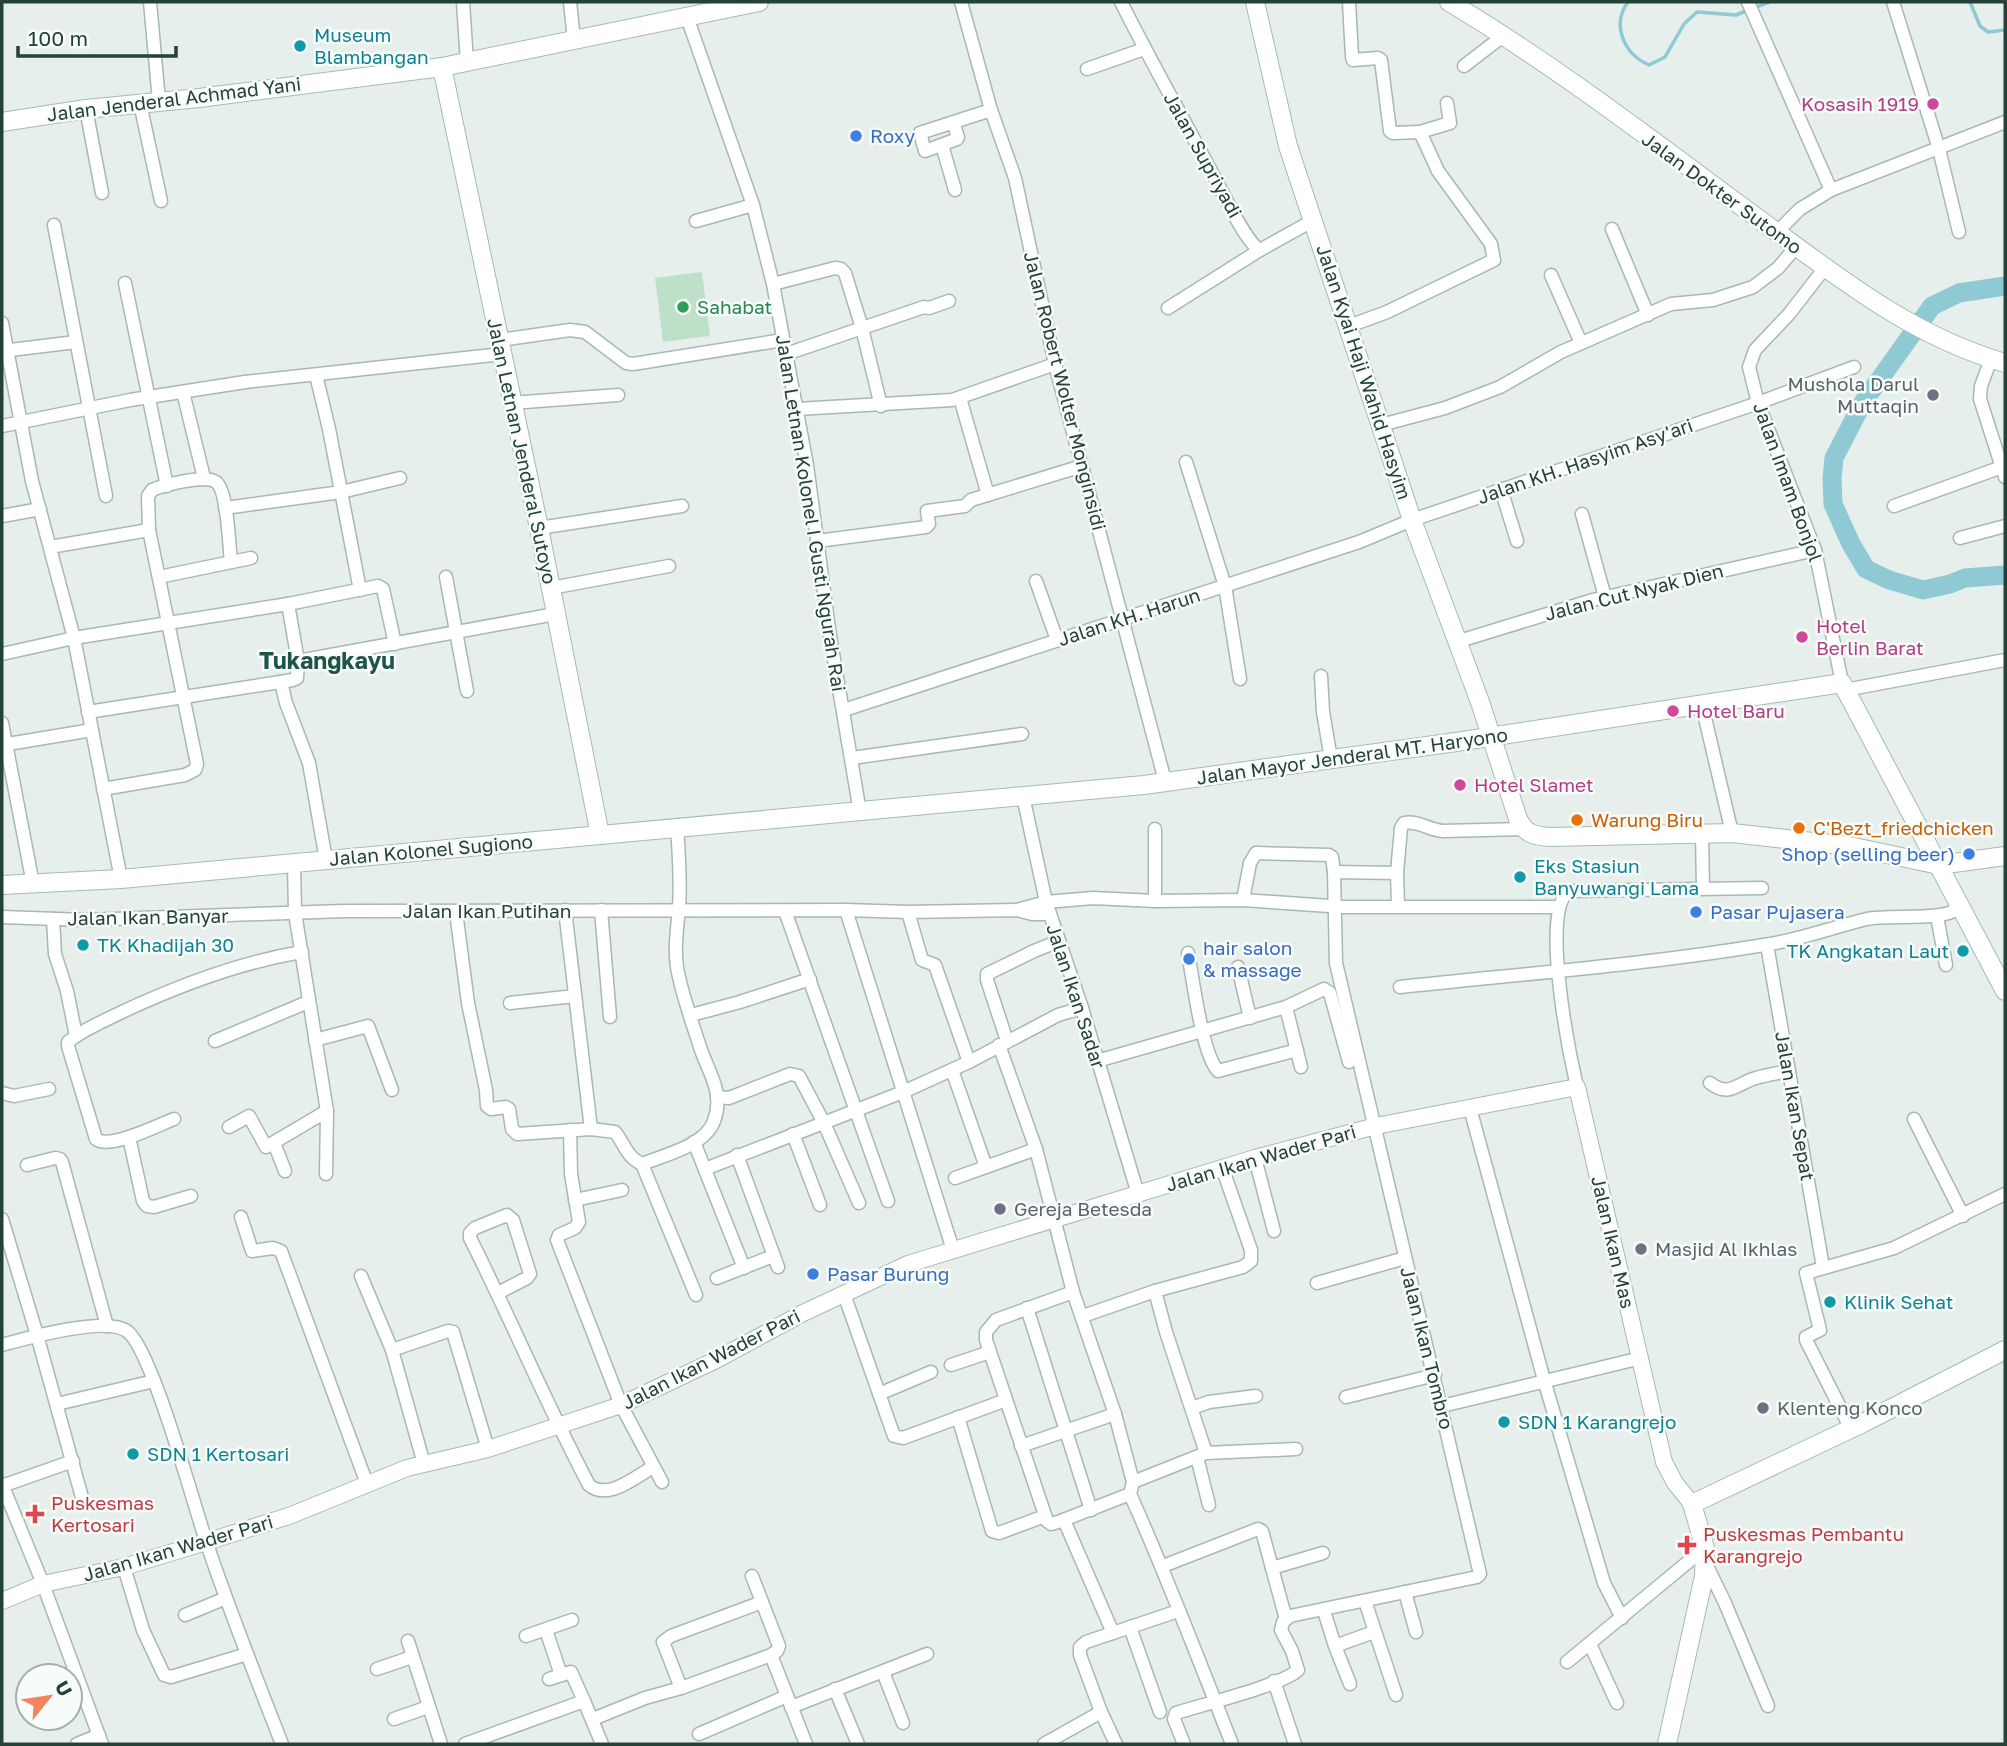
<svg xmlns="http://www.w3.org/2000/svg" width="2007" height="1746" font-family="'Golos Text',sans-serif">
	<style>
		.pitch { fill: #bfe0c8 }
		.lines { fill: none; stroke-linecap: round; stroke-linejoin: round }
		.stream { stroke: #8ec9d4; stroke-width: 3.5 }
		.river { stroke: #8ec9d4; stroke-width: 19 }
		.minor-casing { stroke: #a8b8b2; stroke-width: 15 }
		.tertiary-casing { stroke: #a8b8b2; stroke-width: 18 }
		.secondary-casing { stroke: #a4bbb3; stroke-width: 20 }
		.minor { stroke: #fff; stroke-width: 12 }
		.tertiary { stroke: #fff; stroke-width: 16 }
		.secondary { stroke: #fff; stroke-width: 18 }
		.culture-dot { fill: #0f9aa8; stroke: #f7fbf9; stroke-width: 2.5 }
		.hotel-dot { fill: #d1479c; stroke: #f7fbf9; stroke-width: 2.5 }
		.shop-dot { fill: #3f7fe0; stroke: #f7fbf9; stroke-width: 2.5 }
		.leisure-dot { fill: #2e9e5b; stroke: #f7fbf9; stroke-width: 2.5 }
		.worship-dot { fill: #6b7280; stroke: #f7fbf9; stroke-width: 2.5 }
		.food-dot { fill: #e8710a; stroke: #f7fbf9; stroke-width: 2.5 }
		.health-dot { fill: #e0444e; stroke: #f7fbf9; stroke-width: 2.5 }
		.labels { text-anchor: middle; stroke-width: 5; stroke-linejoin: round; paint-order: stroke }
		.culture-label { font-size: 19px; fill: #0d838f; stroke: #f7fbf9; text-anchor: start }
		.street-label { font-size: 19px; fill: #24423a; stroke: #f7fbf9 }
		.hotel-label { font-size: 19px; fill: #b23c85; stroke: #f7fbf9; text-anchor: start }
		.shop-label { font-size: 19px; fill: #366cbe; stroke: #f7fbf9; text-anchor: start }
		.leisure-label { font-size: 19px; fill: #27864d; stroke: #f7fbf9; text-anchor: start }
		.worship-label { font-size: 19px; fill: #5b616d; stroke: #f7fbf9; text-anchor: start }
		.food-label { font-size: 19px; fill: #c56008; stroke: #f7fbf9; text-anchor: start }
		.health-label { font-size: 19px; fill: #be3a42; stroke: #f7fbf9; text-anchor: start }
		.quarter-label { font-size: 23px; font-weight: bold; fill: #1f5548; stroke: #f7fbf9 }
	</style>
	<rect width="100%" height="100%" fill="#e6efeb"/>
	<polygon class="pitch" points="702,272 710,336 663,342 655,278"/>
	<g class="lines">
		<g class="stream">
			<path d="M1628,2C1611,25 1624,54 1649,65L1665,57L1684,24L1697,12L1736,15L1769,2"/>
			<polyline points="1970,2 1980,26 1988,32 2005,30"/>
		</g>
		<polyline class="river" points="2005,286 1959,293 1932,306 1862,404 1834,458 1832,478 1833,504 1851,544 1866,569 1889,580 1923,590 1950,584 1965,578 2005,575"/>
		<g class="minor-casing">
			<g id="minor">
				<polyline points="150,2 159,101"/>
				<polyline points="463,2 467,62"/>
				<polyline points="570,2 574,40"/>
				<polyline points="961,2 991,110 1015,178 1055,364 1165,781"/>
				<path d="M1121,2C1150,60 1182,116 1212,173C1222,190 1245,242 1260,250"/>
				<polyline points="1349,2 1352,57 1353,60 1378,58 1381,60 1390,131 1393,133 1420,132"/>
				<polyline points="1748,2 1831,190"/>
				<polyline points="1893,2 1939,149 1959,232"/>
				<polyline points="687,17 753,205 773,284 807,465 830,636 860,812"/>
				<polyline points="1464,66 1503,36"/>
				<polyline points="1087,69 1144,49"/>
				<polyline points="140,103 161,201"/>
				<polyline points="86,109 102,193"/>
				<polyline points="953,122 958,137 957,139 925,151 920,133 991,110"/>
				<polyline points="942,145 955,190"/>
				<polyline points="696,221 753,205"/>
				<polyline points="54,225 106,496"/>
				<polyline points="1612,229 1648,315"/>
				<polyline points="1777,232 1800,209 1831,190 2005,122"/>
				<polyline points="1824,269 1789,314 1755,350 1749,367 1758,403 1815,550 1842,683"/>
				<polyline points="1551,275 1581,343"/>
				<polyline points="125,283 167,486"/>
				<polyline points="773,284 835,268 841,269 845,273 862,328 881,406"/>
				<polyline points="1168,308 1260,250 1314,220"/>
				<polyline points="2,323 32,481 74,638 121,879"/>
				<polyline points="1349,326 1387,312 1494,260 1491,244 1438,171 1420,132 1450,123 1447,103"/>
				<polyline points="500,340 570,330 585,332 626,363 633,364 783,340"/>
				<polyline points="2,351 76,342"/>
				<polyline points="786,354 924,307 929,308 949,301"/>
				<polyline points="1991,359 1981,386 1980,399 2005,477"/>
				<polyline points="316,375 329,429 360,590"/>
				<polyline points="183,392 204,478"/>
				<polyline points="960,398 988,495"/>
				<polyline points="511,403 618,395"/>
				<polyline points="797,409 952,400 1055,364"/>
				<polyline points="1381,425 1445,408 1500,387 1561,352 1671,304 1713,300 1753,287 1778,268 1796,247"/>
				<polyline points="2,426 130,400 245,382 502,354"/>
				<polyline points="1186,462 1225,586 1240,679"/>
				<polyline points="1501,489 1517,541"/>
				<polyline points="1894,506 2002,467"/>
				<polyline points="225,508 341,492 400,478"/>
				<polyline points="1582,514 1605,597"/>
				<polyline points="2,516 40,509"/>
				<polyline points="539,528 682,506"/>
				<path d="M149,530L148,496L152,490C164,485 205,474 216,482C228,491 229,547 231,562"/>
				<polyline points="1960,538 2005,526"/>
				<polyline points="817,541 926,527 929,524 927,511 965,506 971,500 1082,466"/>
				<polyline points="50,547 149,530 197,764 195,770 185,775 103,789"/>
				<polyline points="159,577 251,558"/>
				<polyline points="446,577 467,691"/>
				<polyline points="1036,581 1057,640"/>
				<polyline points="551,588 669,566"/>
				<polyline points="1456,642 1593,600 1815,550"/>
				<polyline points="2,654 74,638 288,604 378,586 383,589 395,644"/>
				<polyline points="298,661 555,614"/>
				<polyline points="1321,676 1323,712 1331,759"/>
				<polyline points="281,682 286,703 309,763 326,860"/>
				<polyline points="1845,690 2005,660"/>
				<polyline points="1702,705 1732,833"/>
				<polyline points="844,710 1359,542 1412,520 1758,403 1854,367"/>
				<polyline points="88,712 293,680 297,678 298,661 288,604"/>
				<polyline points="2,723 33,884"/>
				<polyline points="2,745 92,730"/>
				<polyline points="852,758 1022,734"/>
				<polyline points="1023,796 1046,902 1082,1008 1138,1194"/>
				<polyline points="1702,834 1703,888"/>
				<polyline points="1243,900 1250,863 1256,853 1329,855 1332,857 1334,872"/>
				<polyline points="1155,901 1155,829"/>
				<path d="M1398,905L1397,873L1401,828L1404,823C1417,820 1429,830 1443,831L1523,829"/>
				<polyline points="565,910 591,1129"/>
				<polyline points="601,910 610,1017"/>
				<polyline points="846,910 953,1250"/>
				<polyline points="1017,910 1046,902 1093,898 1155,901 1243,900 1344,907 1559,907"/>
				<polyline points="785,911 888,1201"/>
				<path d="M456,912L468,1003L486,1090L487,1106L491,1109L506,1107L509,1109L512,1129L517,1134L591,1129L615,1132C625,1144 626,1157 642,1164L696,1295"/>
				<polyline points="908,912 922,960 935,965 969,1062"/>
				<polyline points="1937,916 1946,965"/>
				<polyline points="2,917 85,920 344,911 846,910 908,912 1017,910 1032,914 1050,914"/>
				<path d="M53,919L55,954L67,991L76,1036L68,1042V1046L96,1139C110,1150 158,1125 174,1119"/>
				<polyline points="1767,945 1823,1267"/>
				<path d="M1188,953C1193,979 1202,1054 1218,1071L1297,1050"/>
				<polyline points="1238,967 1250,1018"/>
				<path d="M1400,987C1521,974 1643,965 1764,945C1799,940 1833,927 1867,919C1889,914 1947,922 1959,907"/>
				<polyline points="510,1003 575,996"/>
				<polyline points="1286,1007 1301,1067"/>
				<polyline points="691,1015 740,1002 810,979"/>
				<path d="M76,1036C91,1026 108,1019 124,1011C180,985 241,962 302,952"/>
				<polyline points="315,1040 368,1026 392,1090"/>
				<polyline points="215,1041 308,1002"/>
				<polyline points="1007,1041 987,980 987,974 1034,951 1059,941"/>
				<path d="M999,1045L1036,1149L1073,1292L1115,1414L1133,1482L1130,1494C1167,1576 1199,1661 1232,1744"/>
				<polyline points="1097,1061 1286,1007 1324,989 1330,993 1349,1062"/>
				<polyline points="952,1070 986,1167"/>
				<path d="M1710,1083C1730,1098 1737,1083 1756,1078C1767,1075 1778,1073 1789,1071"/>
				<path d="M1577,1087C1570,1057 1539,905 1570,891L1762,888"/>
				<polyline points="2,1093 14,1096 49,1089"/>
				<polyline points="717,1097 729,1098 790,1074 799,1076 824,1123 859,1203"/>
				<polyline points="1470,1108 1544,1380 1604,1583 1622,1618"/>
				<polyline points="1914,1119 1963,1216"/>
				<polyline points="229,1127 249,1116 266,1147 327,1111 295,913 294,863"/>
				<polyline points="570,1130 571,1174 579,1222 575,1228 559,1235 557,1240 621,1405 662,1482"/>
				<polyline points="793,1134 820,1205"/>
				<polyline points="129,1137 143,1201 147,1206 154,1207 191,1196"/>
				<polyline points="694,1142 744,1268"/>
				<polyline points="274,1143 285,1171"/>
				<polyline points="737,1155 778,1267"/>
				<polyline points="1255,1158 1274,1231"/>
				<path d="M642,1164C664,1155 705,1146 714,1121C725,1091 707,1071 699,1044C692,1022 684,1000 679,977C673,954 677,931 679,908C681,881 679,854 677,827"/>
				<polyline points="27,1165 55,1158 60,1159 62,1162 107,1326"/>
				<polyline points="705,1169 903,1092 969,1062 1058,1015 1082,1008"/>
				<polyline points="326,1174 327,1111"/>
				<polyline points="955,1178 1036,1149"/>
				<polyline points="575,1200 622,1190"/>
				<polyline points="241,1217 252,1251 273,1248 281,1251 367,1484"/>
				<polyline points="2,1219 37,1335 83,1501"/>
				<polyline points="361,1276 392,1350 424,1464"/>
				<polyline points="717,1278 773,1256"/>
				<polyline points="1317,1283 1405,1258"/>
				<polyline points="1155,1291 1166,1332 1206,1453"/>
				<polyline points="1073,1292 996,1320 986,1332 986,1340 1047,1521 1051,1524 1058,1522 1130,1494"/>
				<path d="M498,1293L527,1278L530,1274L513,1220L507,1215L475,1228L470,1233V1238C511,1319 546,1404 589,1485C608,1501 635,1477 653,1467"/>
				<polyline points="844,1294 894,1436 903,1438 1006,1400"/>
				<polyline points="1027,1308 1091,1510"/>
				<polyline points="1083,1316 1155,1291 1243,1267 1251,1261 1251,1250 1222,1167"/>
				<path d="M2,1345C27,1338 105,1316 127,1331C152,1349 194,1506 207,1544C230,1612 256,1678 282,1744"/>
				<polyline points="392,1350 448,1331 453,1332 488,1449"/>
				<polyline points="951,1365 990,1352"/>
				<polyline points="879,1394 931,1372"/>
				<polyline points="1346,1397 1435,1375"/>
				<polyline points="57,1404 154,1381"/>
				<polyline points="1442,1406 1641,1358"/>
				<polyline points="1192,1408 1209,1402 1256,1396"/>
				<polyline points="958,1417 992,1531 999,1533 1045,1516"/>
				<polyline points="1851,1429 1806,1340 1806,1337 1820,1330 1806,1273 1894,1248 2005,1194"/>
				<polyline points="1021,1446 1115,1414"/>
				<polyline points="1197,1457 1209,1505"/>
				<polyline points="1133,1482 1206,1453 1296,1449"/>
				<polyline points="2,1484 43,1584 102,1744"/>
				<polyline points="2,1486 73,1461"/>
				<polyline points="1064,1520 1113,1633"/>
				<polyline points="1705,1562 1725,1603 1768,1706"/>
				<polyline points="1163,1566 1258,1529 1262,1531 1272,1568 1323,1553"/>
				<polyline points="124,1567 143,1630 164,1675 171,1677 247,1654"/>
				<polyline points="1272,1568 1286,1619"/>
				<polyline points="752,1576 779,1646 777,1651 771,1655"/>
				<polyline points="1405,1592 1416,1632"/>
				<polyline points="1365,1601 1396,1695"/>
				<polyline points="1324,1611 1335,1646 1350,1684"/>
				<polyline points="185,1615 226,1598"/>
				<polyline points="1130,1627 1160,1712"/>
				<polyline points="546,1630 561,1675"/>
				<polyline points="526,1636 572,1620"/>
				<polyline points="408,1641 441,1744"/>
				<polyline points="1590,1644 1617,1703"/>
				<polyline points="1335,1646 1374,1632"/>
				<polyline points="1567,1662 1705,1548"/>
				<polyline points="377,1669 412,1657"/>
				<polyline points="883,1672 903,1723"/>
				<polyline points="549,1679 571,1672 584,1701"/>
				<polyline points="1274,1681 1295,1744"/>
				<polyline points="681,1688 663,1642 671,1636 762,1602"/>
				<polyline points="835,1689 858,1744"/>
				<polyline points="791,1707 927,1654"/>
				<polyline points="394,1719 428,1707"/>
				<polyline points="593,1719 645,1698 681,1688 771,1655 806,1744"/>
				<polyline points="699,1734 787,1696"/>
				<polyline points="77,1744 99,1735"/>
				<polyline points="465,1744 584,1701 602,1744"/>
				<polyline points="1044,1744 1101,1712"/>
				<polyline points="1116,1744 1101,1712 1080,1655 1080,1647 1086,1642 1178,1611"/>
				<path d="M1184,1744L1174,1719L1176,1713C1201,1705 1283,1685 1298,1670L1292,1651L1281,1630L1283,1622L1290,1616L1477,1577L1480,1574L1336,963L1334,872L1397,873"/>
			</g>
		</g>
		<g class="tertiary-casing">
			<polyline id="tertiary" points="2,1601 43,1584 124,1567 206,1542 289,1516 407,1468 488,1449 621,1405 718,1359 803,1313 908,1264 1255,1158 1376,1126 1577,1087 1664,1462 1675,1483 1692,1504"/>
		</g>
		<g class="secondary-casing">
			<g id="secondary">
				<path d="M1255,2L1288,146L1412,520L1480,702L1518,819C1525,834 1535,836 1550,837L1732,833L1849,846L1939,865L2005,856"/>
				<path d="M1449,2C1560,68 1663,149 1767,225C1842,280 1914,337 2005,363"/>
				<polyline points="442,67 539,528 600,835"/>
				<polyline points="2,122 86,109 199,98 442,67 759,2"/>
				<polyline points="2,885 121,879 1144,785 1456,742 1842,683 2005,991"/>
				<polyline points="1667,1744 1704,1576 1705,1548 1692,1504 1863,1423 2005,1350"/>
			</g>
		</g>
		<use href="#minor" class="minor"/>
		<use href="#tertiary" class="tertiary"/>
		<use href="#secondary" class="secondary"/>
	</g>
	<g class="culture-dot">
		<circle cx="300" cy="46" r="7"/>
		<circle cx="1520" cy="877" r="7"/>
		<circle cx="83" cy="945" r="7"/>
		<circle cx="1963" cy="951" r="7"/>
		<circle cx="1830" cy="1302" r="7"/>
		<circle cx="1504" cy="1422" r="7"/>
		<circle cx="133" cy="1454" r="7"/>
	</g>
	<g class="hotel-dot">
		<circle cx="1933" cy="104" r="7"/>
		<circle cx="1802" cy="637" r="7"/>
		<circle cx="1673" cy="711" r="7"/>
		<circle cx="1460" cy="785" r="7"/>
	</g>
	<g class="shop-dot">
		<circle cx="856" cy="136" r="7"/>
		<circle cx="1969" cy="854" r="7"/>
		<circle cx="1696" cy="912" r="7"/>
		<circle cx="1189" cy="959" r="7"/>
		<circle cx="813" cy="1274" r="7"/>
	</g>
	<circle class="leisure-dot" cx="683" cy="307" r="7"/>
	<g class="worship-dot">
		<circle cx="1933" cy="395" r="7"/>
		<circle cx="1000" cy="1209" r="7"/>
		<circle cx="1641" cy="1249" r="7"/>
		<circle cx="1763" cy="1408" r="7"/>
	</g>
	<g class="food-dot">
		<circle cx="1577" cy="820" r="7"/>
		<circle cx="1799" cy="828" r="7"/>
	</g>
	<g class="health-dot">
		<path d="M31.5 1503.5h7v7h7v7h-7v7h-7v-7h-7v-7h7z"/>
		<path d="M1683.5 1534.5h7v7h7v7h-7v7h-7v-7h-7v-7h7z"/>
	</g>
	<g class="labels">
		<g class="culture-label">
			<text x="314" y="42">Museum<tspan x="314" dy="22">Blambangan</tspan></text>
			<text x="1534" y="873">Eks Stasiun<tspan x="1534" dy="22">Banyuwangi Lama</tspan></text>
			<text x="97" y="952">TK Khadijah 30</text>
			<text x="1949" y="958" text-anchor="end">TK Angkatan Laut</text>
			<text x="1844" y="1309">Klinik Sehat</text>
			<text x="1518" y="1429">SDN 1 Karangrejo</text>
			<text x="147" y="1461">SDN 1 Kertosari</text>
		</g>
		<g class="street-label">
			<text transform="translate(174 99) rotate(-7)" y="7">Jalan Jenderal Achmad Yani</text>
			<text transform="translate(1203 155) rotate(61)" y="7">Jalan Supriyadi</text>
			<text transform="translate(1722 193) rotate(36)" y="7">Jalan Dokter Sutomo</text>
			<text transform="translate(1364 372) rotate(72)" y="7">Jalan Kyai Haji Wahid Hasyim</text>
			<text transform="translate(1065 391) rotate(76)" y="7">Jalan Robert Wolter Monginsidi</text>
			<text transform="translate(522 451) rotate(78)" y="7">Jalan Letnan Jenderal Sutoyo</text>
			<text transform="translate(1585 461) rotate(-19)" y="7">Jalan KH. Hasyim Asy'ari</text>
			<text transform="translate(1788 482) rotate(70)" y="7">Jalan Imam Bonjol</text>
			<text transform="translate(811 513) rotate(81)" y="7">Jalan Letnan Kolonel I Gusti Ngurah Rai</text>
			<text transform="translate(1634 592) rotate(-14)" y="7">Jalan Cut Nyak Dien</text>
			<text transform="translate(1129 617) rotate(-18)" y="7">Jalan KH. Harun</text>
			<text transform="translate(1352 756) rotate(-8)" y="7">Jalan Mayor Jenderal MT. Haryono</text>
			<text transform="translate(431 850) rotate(-5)" y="7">Jalan Kolonel Sugiono</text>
			<text x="487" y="918">Jalan Ikan Putihan</text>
			<text transform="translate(148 917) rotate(-1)" y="7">Jalan Ikan Banyar</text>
			<text transform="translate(1076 996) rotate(72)" y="7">Jalan Ikan Sadar</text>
			<text transform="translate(1795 1106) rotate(80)" y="7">Jalan Ikan Sepat</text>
			<text transform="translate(1261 1158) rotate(-16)" y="7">Jalan Ikan Wader Pari</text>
			<text transform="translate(1613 1242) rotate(77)" y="7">Jalan Ikan Mas</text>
			<text transform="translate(1427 1348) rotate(76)" y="7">Jalan Ikan Tombro</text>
			<text transform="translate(711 1359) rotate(-27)" y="7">Jalan Ikan Wader Pari</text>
			<text transform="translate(178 1548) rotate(-16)" y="7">Jalan Ikan Wader Pari</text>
		</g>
		<g class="hotel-label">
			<text x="1919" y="111" text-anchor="end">Kosasih 1919</text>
			<text x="1816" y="633">Hotel<tspan x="1816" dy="22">Berlin Barat</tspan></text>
			<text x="1687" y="718">Hotel Baru</text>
			<text x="1474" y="792">Hotel Slamet</text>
		</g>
		<g class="shop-label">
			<text x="870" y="143">Roxy</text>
			<text x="1955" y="861" text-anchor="end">Shop (selling beer)</text>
			<text x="1710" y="919">Pasar Pujasera</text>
			<text x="1203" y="955">hair salon<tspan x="1203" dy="22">&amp; massage</tspan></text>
			<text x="827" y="1281">Pasar Burung</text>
		</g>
		<g class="leisure-label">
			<text x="697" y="314">Sahabat</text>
		</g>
		<g class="worship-label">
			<text x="1919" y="391" text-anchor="end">Mushola Darul<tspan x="1919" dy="22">Muttaqin</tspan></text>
			<text x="1014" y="1216">Gereja Betesda</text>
			<text x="1655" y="1256">Masjid Al Ikhlas</text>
			<text x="1777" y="1415">Klenteng Konco</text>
		</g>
		<g class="food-label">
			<text x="1591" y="827">Warung Biru</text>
			<text x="1813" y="835">C'Bezt_friedchicken</text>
		</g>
		<g class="health-label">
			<text x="51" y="1510">Puskesmas<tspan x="51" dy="22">Kertosari</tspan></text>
			<text x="1703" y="1541">Puskesmas Pembantu<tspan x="1703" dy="22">Karangrejo</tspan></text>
		</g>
		<g class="quarter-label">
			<text x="327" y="669">Tukangkayu</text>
		</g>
	</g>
	<rect width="2007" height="1746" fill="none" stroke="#24423a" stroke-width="7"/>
	<g transform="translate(49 1697) rotate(60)"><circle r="33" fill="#f7fbf9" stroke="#a3b1ad" stroke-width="2"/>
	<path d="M0-5L12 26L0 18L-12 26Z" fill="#f4845f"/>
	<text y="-10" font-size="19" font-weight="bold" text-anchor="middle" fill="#24423a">U</text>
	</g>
	<path d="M18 46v10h158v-10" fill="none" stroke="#24423a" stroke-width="3.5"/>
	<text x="28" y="46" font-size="21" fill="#24423a" stroke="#f7fbf9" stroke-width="5" paint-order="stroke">100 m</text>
</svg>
